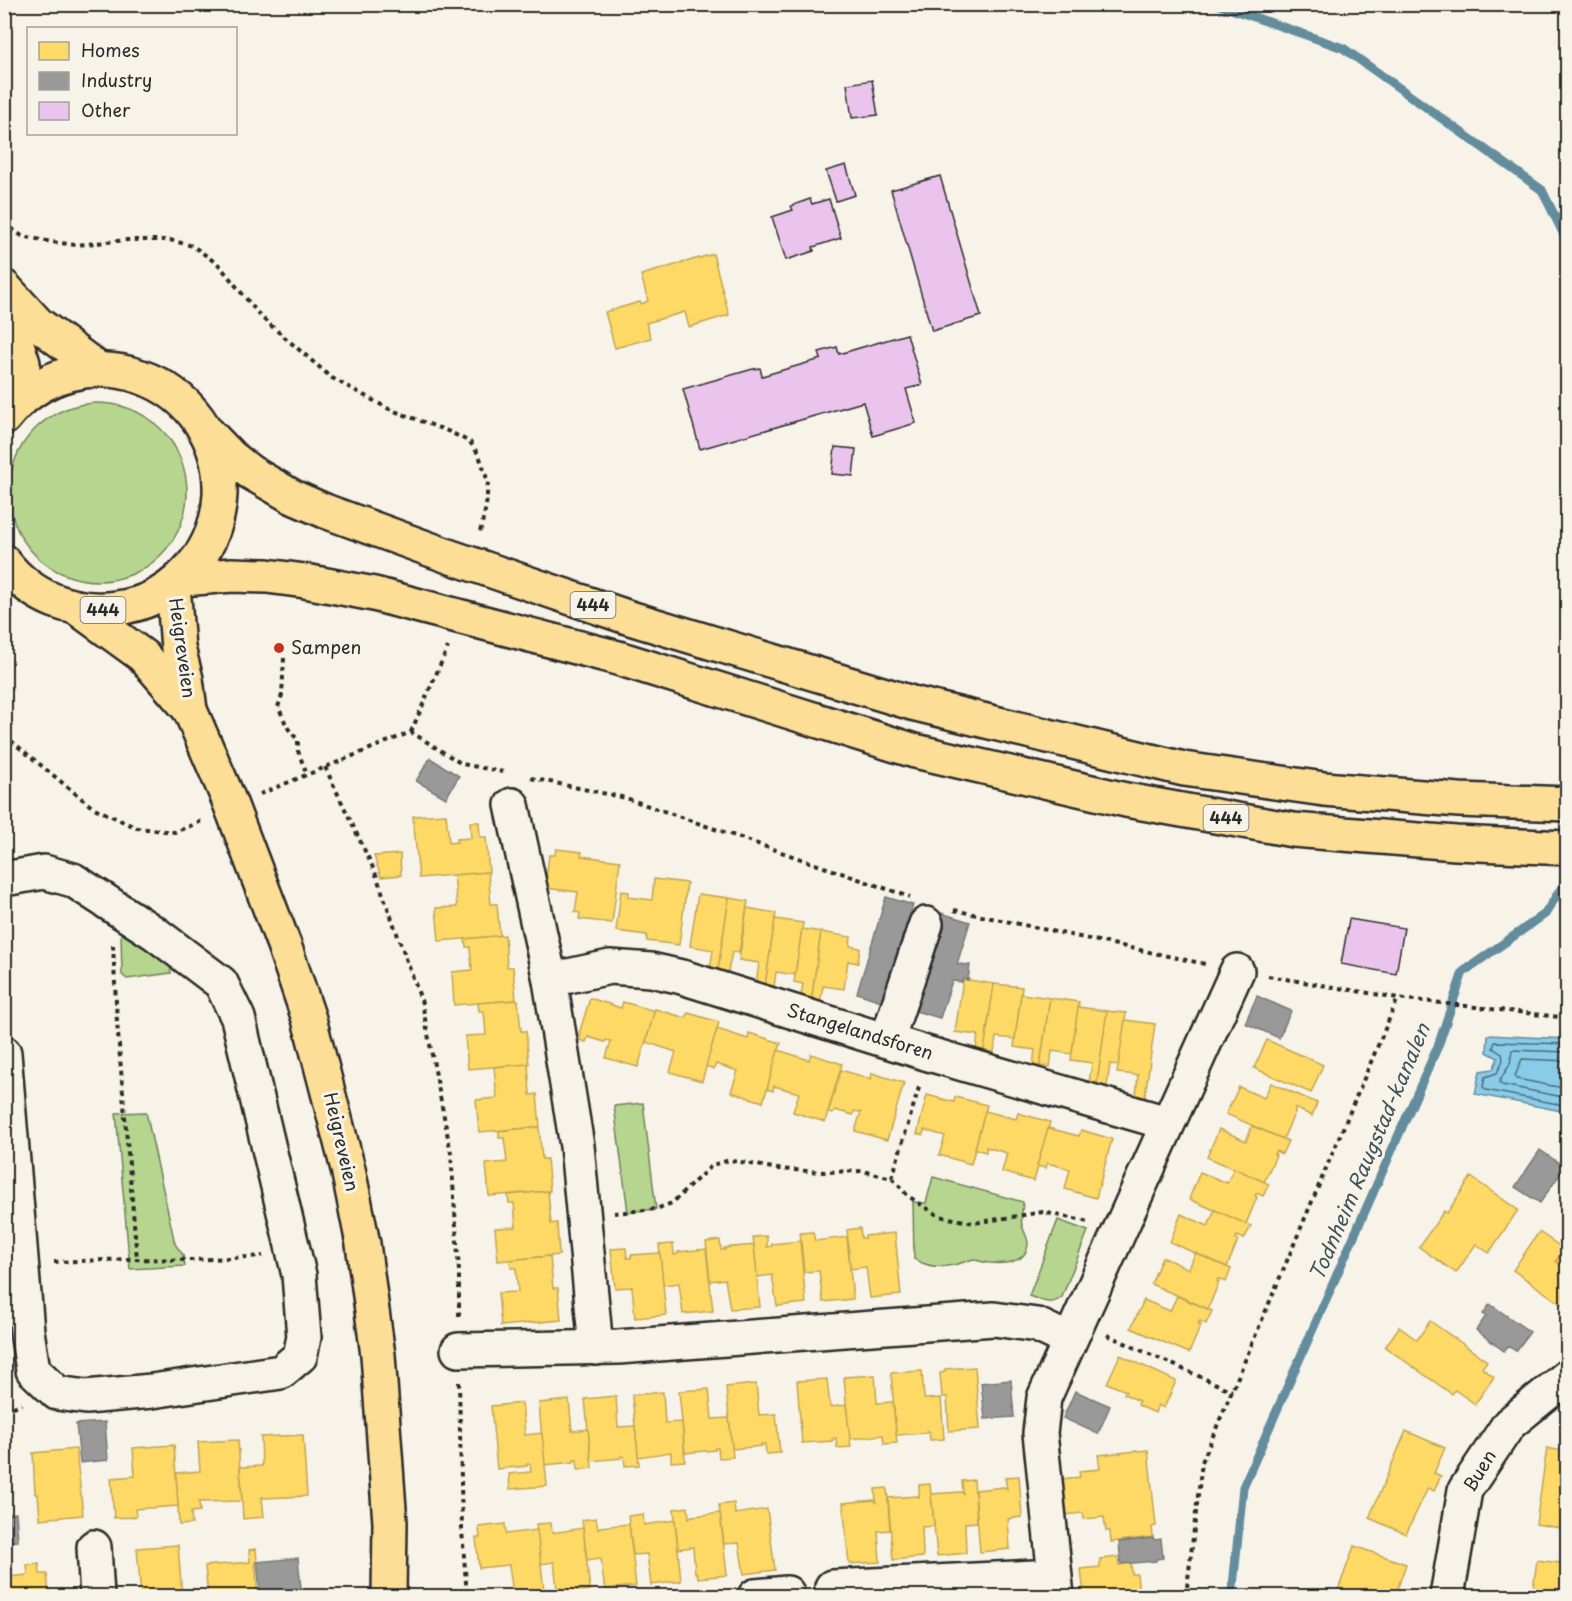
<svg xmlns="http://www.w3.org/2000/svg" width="1572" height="1601" font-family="'Playpen Sans',sans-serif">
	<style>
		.green { fill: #b6d58e; stroke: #70805c; stroke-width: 1.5 }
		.water { fill: #88cce9; stroke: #638c9d; stroke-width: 1.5 }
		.homes { fill: #ffd966; stroke: #bfa554; stroke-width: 1.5 }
		.industry { fill: #999; stroke: #787878; stroke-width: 1.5 }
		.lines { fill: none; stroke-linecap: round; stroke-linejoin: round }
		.shore { stroke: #506b77; stroke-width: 1.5 }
		.stream { stroke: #638c9d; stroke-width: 9 }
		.building { fill: #ebc4ed; stroke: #2b2b2b; stroke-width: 1.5 }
		.minor-casing { stroke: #2b2b2b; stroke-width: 38 }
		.major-casing { stroke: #2b2b2b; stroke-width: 38 }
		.highway-casing { stroke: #2b2b2b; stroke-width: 38 }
		.path { stroke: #2b2b2b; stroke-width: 4; stroke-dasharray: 4.5 4.5; stroke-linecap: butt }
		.minor { stroke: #f7f3e8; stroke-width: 33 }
		.major { stroke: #fdde96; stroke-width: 33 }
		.highway { stroke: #fdde96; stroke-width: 33 }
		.poi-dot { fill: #c8321e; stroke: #f7f3e8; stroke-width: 2 }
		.labels { text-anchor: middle; stroke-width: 6; stroke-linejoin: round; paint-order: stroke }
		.shield { fill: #f7f3e8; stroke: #686764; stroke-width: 1.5 }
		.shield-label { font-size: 16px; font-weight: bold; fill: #2b2b2b }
		.street-label { font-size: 18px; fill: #2b2b2b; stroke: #f7f3e8 }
		.poi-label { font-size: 18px; fill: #2b2b2b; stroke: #f7f3e8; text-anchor: start }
		.water-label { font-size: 20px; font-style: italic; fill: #42535a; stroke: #f7f3e8 }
	</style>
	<rect width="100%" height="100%" fill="#f7f3e8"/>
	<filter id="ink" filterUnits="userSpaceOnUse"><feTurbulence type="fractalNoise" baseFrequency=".0167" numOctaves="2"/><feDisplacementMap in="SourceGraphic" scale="12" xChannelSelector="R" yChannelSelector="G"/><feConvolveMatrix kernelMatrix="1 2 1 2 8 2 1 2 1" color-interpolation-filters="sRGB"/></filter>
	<g filter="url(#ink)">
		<g class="green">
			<circle cx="98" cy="492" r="89"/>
			<polygon points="121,934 126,934 170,963 171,973 127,979 122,975"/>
			<polygon points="643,1103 656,1209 628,1212 614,1106"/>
			<polygon points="146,1112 175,1244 183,1255 185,1266 130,1269 116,1113"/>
			<path d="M933,1177L1023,1202C1023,1209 1020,1218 1022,1225C1023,1230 1028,1238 1028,1243C1027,1269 988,1265 973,1259C951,1267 935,1271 914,1259L913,1202L926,1203Z"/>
			<path d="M1058,1220L1088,1231L1062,1297C1051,1307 1041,1300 1029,1296Z"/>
		</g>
		<polygon class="water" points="1488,1035 1567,1039 1567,1112 1475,1094 1480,1071 1493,1069 1498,1058 1487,1052"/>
		<g class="homes">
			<polygon points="713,254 729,315 689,327 685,312 646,323 651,338 615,348 605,312 640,302 641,304 648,301 641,275"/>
			<polygon points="446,814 449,843 457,842 456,839 471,838 470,822 479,822 480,837 486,837 489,872 419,878 413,816"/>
			<polygon points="556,849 582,852 581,856 620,861 612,923 579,919 580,913 575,912 578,892 545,888 549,855 555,855"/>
			<polygon points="400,854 401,875 381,877 374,856"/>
			<polygon points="488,872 491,904 497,904 500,936 439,941 436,908 457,907 454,875"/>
			<polygon points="654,879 687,883 679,945 647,941 647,935 616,931 621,891 629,892 628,897 652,900"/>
			<polygon points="698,894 729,898 718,970 710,969 713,950 690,946"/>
			<polygon points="729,898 748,901 739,953 732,952 728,972 718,970"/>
			<polygon points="747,908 776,913 765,986 756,985 759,963 739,960"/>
			<polygon points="775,919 803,923 795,975 776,972 774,987 765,986"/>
			<polygon points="802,929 821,932 811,1003 800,1001 803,984 794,982"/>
			<polygon points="821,932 851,937 850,946 860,948 858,963 848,961 844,989 823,986 820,1004 811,1003"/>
			<polygon points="505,935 507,967 513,967 516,1000 454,1005 452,972 472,970 470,947 466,947 465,939"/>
			<polygon points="963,979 994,984 984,1051 976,1050 978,1035 955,1032"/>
			<polygon points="994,984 1022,987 1015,1039 996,1037 994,1052 984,1051"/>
			<polygon points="1021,994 1050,998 1040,1066 1033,1065 1035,1050 1014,1047"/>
			<polygon points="590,998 621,1008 623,1002 655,1011 638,1067 606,1058 611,1041 606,1040 605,1042 588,1037 586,1042 579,1040 581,1035 579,1034"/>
			<polygon points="1050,998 1079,1002 1072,1054 1052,1051 1050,1067 1040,1066"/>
			<polygon points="518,1000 521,1031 526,1031 529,1064 468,1069 465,1036 486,1035 484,1011 479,1011 478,1003"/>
			<polygon points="1078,1007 1107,1011 1097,1084 1089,1083 1092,1063 1071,1060"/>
			<polygon points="655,1009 686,1018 688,1013 719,1022 702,1081 670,1072 676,1052 646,1042"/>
			<polygon points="1107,1011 1126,1013 1119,1065 1110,1064 1107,1086 1097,1084"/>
			<polygon points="1125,1020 1155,1024 1145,1097 1136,1096 1138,1075 1117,1073"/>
			<polygon points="717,1029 748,1039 749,1033 781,1043 763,1102 731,1092 738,1071 716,1064 714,1069 706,1066"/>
			<polygon points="1267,1040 1323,1065 1311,1093 1254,1068"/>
			<polygon points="778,1050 809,1060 811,1054 842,1064 825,1122 793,1112 799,1093 774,1086 773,1091 767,1089"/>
			<polygon points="528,1064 530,1095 537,1094 540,1127 479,1132 476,1100 497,1098 494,1067"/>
			<polygon points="841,1070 871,1079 872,1073 904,1083 887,1140 855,1131 861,1112 854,1111 853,1115 835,1110 833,1114 828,1113"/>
			<polygon points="1271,1083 1317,1103 1312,1116 1295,1108 1295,1112 1283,1139 1226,1114 1239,1087 1264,1098"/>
			<polygon points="927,1095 954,1102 955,1097 987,1105 971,1164 939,1155 945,1136 924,1130 923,1135 917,1134"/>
			<polygon points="985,1111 1016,1119 1018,1113 1050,1122 1034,1181 1002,1172 1007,1153 986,1147 986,1152 975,1149"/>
			<polygon points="1252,1126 1288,1141 1282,1154 1276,1151 1274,1154 1276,1155 1264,1182 1207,1157 1219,1129 1246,1141"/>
			<polygon points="539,1127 542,1159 547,1159 550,1191 489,1196 486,1164 507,1162 504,1138 499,1138 499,1131"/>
			<polygon points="1048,1128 1079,1136 1081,1130 1112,1139 1096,1198 1065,1189 1070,1169 1047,1163 1046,1168 1037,1166"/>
			<polygon points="1234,1168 1269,1184 1263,1196 1257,1193 1255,1196 1257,1197 1246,1224 1189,1199 1200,1172 1227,1183"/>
			<polygon points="1471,1177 1518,1210 1489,1253 1476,1244 1456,1273 1419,1247 1444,1211 1447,1213"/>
			<polygon points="548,1191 551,1224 557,1223 559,1255 498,1261 495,1228 516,1227 514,1203 509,1203 508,1195"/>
			<polygon points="1215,1210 1251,1226 1244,1239 1237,1236 1236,1239 1238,1240 1227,1267 1170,1242 1181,1214 1208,1226"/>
			<polygon points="860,1228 861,1238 865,1238 865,1236 895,1233 901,1295 870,1298 866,1267 850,1269 847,1230"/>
			<polygon points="813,1232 815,1241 847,1237 853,1299 823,1302 819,1271 804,1272 800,1233"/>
			<polygon points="1539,1232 1564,1249 1556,1261 1568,1269 1568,1309 1513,1270"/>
			<polygon points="767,1236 767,1247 772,1246 772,1244 800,1241 806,1303 777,1306 772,1275 757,1277 753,1237"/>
			<polygon points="720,1240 721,1250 725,1250 724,1248 754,1245 760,1307 730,1309 725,1279 710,1281 706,1242"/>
			<polygon points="673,1244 674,1255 678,1254 678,1252 706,1249 713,1311 683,1314 679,1283 663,1285 659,1245"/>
			<polygon points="1568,1245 1568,1269 1556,1261"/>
			<polygon points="626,1248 627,1258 631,1258 631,1255 660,1253 666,1315 635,1318 632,1287 615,1288 611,1249"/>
			<polygon points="1195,1253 1231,1269 1226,1282 1218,1279 1217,1281 1219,1282 1208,1309 1151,1284 1162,1257 1189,1269"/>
			<polygon points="550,1256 553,1288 558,1288 561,1320 501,1326 498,1293 518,1292 516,1268 511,1268 510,1260"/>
			<polygon points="1177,1296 1212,1311 1206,1324 1200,1321 1198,1324 1201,1325 1189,1353 1131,1328 1144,1300 1170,1311"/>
			<polygon points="1430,1321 1487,1361 1482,1368 1494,1377 1475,1404 1455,1390 1452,1394 1385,1347 1399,1327 1417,1340"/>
			<polygon points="1120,1355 1176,1381 1164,1408 1158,1405 1155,1413 1138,1405 1139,1401 1124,1394 1126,1391 1107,1383"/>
			<polygon points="975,1367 980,1429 949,1431 947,1397 942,1397 940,1373 945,1372 945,1369"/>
			<polygon points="922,1371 924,1399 941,1398 944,1439 930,1440 929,1431 926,1431 926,1433 896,1435 891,1373"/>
			<polygon points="875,1375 877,1403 893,1402 897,1443 884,1444 883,1435 849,1439 844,1377"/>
			<polygon points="827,1379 830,1407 846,1405 851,1447 837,1448 836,1438 832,1439 833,1441 802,1443 797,1381"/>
			<polygon points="756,1384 759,1415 776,1414 780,1453 766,1454 765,1444 761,1444 762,1446 732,1449 726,1387"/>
			<polygon points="709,1389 712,1419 729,1418 733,1457 719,1458 718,1448 715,1448 715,1450 685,1453 679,1391"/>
			<polygon points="663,1392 665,1423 682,1422 685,1461 671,1462 671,1452 638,1457 632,1395"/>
			<polygon points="616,1396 618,1427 635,1426 639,1465 625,1466 624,1456 621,1456 621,1458 591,1461 585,1399"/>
			<polygon points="569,1400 572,1431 588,1429 592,1468 578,1470 577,1460 574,1460 574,1462 544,1465 539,1403"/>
			<polygon points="522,1403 525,1435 542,1433 547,1486 510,1489 509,1474 531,1472 530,1464 527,1464 527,1466 497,1469 491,1406"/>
			<polygon points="1406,1431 1445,1448 1434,1473 1441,1476 1434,1491 1428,1488 1406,1534 1369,1518"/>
			<polygon points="303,1435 307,1496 265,1498 262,1497 264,1517 243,1519 240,1467 262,1466 261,1437"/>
			<polygon points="238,1440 242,1501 199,1502 200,1511 191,1512 192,1524 179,1525 176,1473 200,1471 198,1442"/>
			<polygon points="174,1445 178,1506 135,1509 136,1517 114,1518 111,1478 135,1476 133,1448"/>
			<polygon points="1547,1448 1568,1452 1568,1529 1536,1524"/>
			<polygon points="76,1449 83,1515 40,1519 38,1494 35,1494 33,1453"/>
			<polygon points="1148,1450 1156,1526 1152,1527 1153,1537 1111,1542 1110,1531 1106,1531 1104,1517 1084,1519 1083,1513 1065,1515 1061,1479 1080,1477 1079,1471 1100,1469 1098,1455"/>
			<polygon points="1019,1476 1022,1517 1008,1519 1010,1549 980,1552 975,1490 1004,1487 1007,1489 1005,1477"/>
			<polygon points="974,1480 977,1522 965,1523 966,1553 937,1556 931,1494 961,1492 963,1494 962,1481"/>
			<polygon points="930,1484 934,1526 922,1527 923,1557 893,1560 888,1498 917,1496 919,1497 919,1485"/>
			<polygon points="887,1488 890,1530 878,1531 880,1562 849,1564 843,1503 874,1500 876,1502 875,1489"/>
			<polygon points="734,1503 735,1514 767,1509 775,1570 744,1574 739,1543 724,1544 719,1505"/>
			<polygon points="688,1507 689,1518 692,1516 720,1513 727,1575 698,1578 697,1573 695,1573 693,1547 678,1549 674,1509"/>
			<polygon points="643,1514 644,1525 675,1520 681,1581 651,1585 647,1554 633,1555 628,1516"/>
			<polygon points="596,1518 598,1529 600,1527 629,1524 636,1586 606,1589 605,1584 604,1584 601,1558 587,1560 582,1520"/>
			<polygon points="551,1523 552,1533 583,1528 590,1590 560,1593 560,1588 557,1589 554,1562 541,1564 536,1524"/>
			<polygon points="505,1524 506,1534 537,1530 544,1591 513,1594 509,1565 479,1568 476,1538 480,1538 479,1527"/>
			<polygon points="178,1545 182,1596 141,1596 137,1548"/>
			<polygon points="1354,1546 1406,1564 1395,1596 1336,1596"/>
			<polygon points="256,1549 257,1562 255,1562 258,1596 208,1596 205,1566 250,1562 249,1550"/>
			<polygon points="1118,1557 1119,1565 1131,1563 1132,1574 1137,1574 1139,1595 1084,1596 1081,1569 1100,1567 1100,1559"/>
			<polygon points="1537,1560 1568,1564 1568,1596 1532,1596"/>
			<polygon points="39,1564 40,1574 47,1574 49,1596 10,1596 8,1577 28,1575 27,1565"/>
		</g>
		<g class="industry">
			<polygon points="430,758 459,776 446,798 416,781"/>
			<polygon points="886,897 913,905 884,1002 857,993"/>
			<polygon points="941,913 970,922 957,964 970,965 968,980 963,979 962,982 952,981 940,1018 912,1010"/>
			<polygon points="1257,996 1291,1011 1279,1038 1245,1023"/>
			<polygon points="1540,1150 1565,1167 1540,1203 1515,1187"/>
			<polygon points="1490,1304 1530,1332 1516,1351 1508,1346 1504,1351 1476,1330 1486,1316 1483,1314"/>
			<polygon points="1011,1380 1014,1417 985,1419 981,1383"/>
			<polygon points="1075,1391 1110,1406 1098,1434 1063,1418"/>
			<polygon points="105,1422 108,1460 80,1463 76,1424"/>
			<polygon points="16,1513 18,1541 4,1542 4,1514"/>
			<polygon points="1153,1538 1155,1540 1161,1539 1163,1558 1156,1559 1156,1561 1121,1564 1119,1542"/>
			<polygon points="298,1558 301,1588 260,1592 257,1562"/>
			<polygon points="73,1590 74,1596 50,1596 50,1592"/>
		</g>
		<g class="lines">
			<g class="shore">
				<polyline points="1568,1044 1495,1042 1493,1048 1502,1054 1503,1060 1497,1073 1485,1077 1483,1087 1486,1090 1568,1106"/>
				<polyline points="1568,1052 1512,1050 1510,1064 1499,1082 1502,1085 1568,1098"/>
				<polyline points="1568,1061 1522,1059 1515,1076 1517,1079 1568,1089"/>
			</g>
			<g class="stream">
				<polyline points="1217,4 1343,48 1542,190 1568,243"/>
				<polyline points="1232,1596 1243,1487 1438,1046 1463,972 1545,914 1564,884 1568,754"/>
			</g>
		</g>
		<g class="building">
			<polygon points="872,80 878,115 852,118 847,84"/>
			<polygon points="846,165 855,195 836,201 826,171"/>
			<polygon points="940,176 981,316 932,331 891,190"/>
			<polygon points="810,199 812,204 829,199 841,238 813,247 814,251 786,260 772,217 793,210 791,206"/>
			<polygon points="907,334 922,385 906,389 916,423 873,436 863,402 700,449 683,389 753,369 760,368 762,376 821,359 819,352 837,347 839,354"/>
			<polygon points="835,447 856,449 853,476 832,474"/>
			<polygon points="1349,919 1404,928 1396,974 1341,964"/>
		</g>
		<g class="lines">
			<g class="minor-casing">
				<g id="minor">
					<polyline points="512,805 550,980 577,1146 596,1348"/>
					<polyline points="4,879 44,872 73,880 156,934 221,983 238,1018 299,1275 304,1337 300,1356 281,1372 152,1391 86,1397 57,1393 33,1370 27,1331 4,1053"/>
					<polyline points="550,980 610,967 651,970 682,977 929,1054 1167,1123"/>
					<polyline points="887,1040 926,924"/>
					<polyline points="458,1350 618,1347 994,1319 1037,1325 1069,1340"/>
					<polyline points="94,1547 97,1596"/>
					<polyline points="832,1587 1054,1576"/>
					<polyline points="755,1596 787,1593"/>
					<polyline points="1057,1596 1040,1433 1044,1398 1237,971"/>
					<polyline points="1447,1596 1465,1490 1509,1424 1568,1376"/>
				</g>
			</g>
			<g class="major-casing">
				<g id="major">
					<polyline points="4,287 38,324 98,369"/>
					<polyline points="4,314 14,335 23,363 21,398"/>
					<polyline points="173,585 178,648 186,679 190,710 228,798 284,945 309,1019 348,1169 363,1244 378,1355 390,1523 389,1596"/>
					<polyline points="77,608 143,656 190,710"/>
				</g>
			</g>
			<g class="highway-casing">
				<g id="highway">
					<path d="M4,418C77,325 224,376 220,494C219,519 210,546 193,565C173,589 147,605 116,608C72,614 31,597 4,562"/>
					<polyline points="204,429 231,457 250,472 293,497 325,511 451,557 630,618 912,703 1184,769 1324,789 1459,800 1568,804"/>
					<polyline points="182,579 232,575 267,576 305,581 374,594 618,658 915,751 1126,800 1293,830 1456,843 1568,848"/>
				</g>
			</g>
			<g class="path">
				<polyline points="4,223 22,236 52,242 76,245 127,240 170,240 193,246 219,265 261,317 332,378 389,409 450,432 470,442 479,455 488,482 486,507 480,532"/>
				<path d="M284,658L282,695L278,707C286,721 285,729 298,739V751L307,775"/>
				<polyline points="411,732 448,647"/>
				<polyline points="4,735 92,807 137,828 175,832 202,821"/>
				<polyline points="325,767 375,872 422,1003 451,1153 459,1271 459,1317"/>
				<polyline points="531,778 626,798 910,897"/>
				<polyline points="260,794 411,732 462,764 503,772"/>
				<polyline points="954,910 1205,964"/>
				<polyline points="113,945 117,1022 137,1259"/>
				<polyline points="1268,976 1398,998 1568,1018"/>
				<polyline points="892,1178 920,1084"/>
				<polyline points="614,1213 656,1209 672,1203 712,1165 730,1160 778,1169 824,1172 863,1171 892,1178 908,1196 939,1216 974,1223 1043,1212 1088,1222"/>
				<polyline points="54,1262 130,1259 192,1260 263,1256"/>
				<polyline points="1107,1335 1232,1391"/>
				<polyline points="459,1382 462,1530 467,1596"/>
				<polyline points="4,1410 22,1404"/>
				<polyline points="1186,1596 1202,1462 1398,998"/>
			</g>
			<use href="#minor" class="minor"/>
			<use href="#major" class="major"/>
			<use href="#highway" class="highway"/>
		</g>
	</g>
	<circle class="poi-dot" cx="279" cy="648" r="6"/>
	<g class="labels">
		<g class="shield">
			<rect x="570.5" y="592" width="45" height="26" rx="4.5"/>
			<rect x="80.5" y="597" width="45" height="26" rx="4.5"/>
			<rect x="1203.5" y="805" width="45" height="26" rx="4.5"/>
		</g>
		<g class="shield-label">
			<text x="593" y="611">444</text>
			<text x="103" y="616">444</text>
			<text x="1226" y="824">444</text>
		</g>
		<g class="street-label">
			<text transform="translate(182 648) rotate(82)" y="6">Heigreveien</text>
			<text transform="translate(860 1032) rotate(17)" y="6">Stangelandsforen</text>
			<text transform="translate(341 1142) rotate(77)" y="6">Heigreveien</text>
			<text transform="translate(1480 1471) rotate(-59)" y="6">Buen</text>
		</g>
		<g class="poi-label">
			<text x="291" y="654">Sampen</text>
		</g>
		<g class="water-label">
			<text transform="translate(1370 1152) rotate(-67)" y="7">Todnheim Raugstad-kanalen</text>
		</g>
	</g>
	<rect width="1572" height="1601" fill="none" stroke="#f7f3e8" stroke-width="24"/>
	<rect x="12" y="12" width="1548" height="1577" fill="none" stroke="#2b2b2b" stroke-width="2" filter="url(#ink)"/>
	<rect x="27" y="27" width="210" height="108" fill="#f7f3e8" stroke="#a5a39c" stroke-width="1.5"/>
	<rect x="39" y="42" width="30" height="18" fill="#ffd966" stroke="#a5a39c" stroke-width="1.5"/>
	<text x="81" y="57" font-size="18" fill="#2b2b2b">Homes</text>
	<rect x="39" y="72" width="30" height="18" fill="#999999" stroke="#a5a39c" stroke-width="1.5"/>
	<text x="81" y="87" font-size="18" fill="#2b2b2b">Industry</text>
	<rect x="39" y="102" width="30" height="18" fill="#ebc4ed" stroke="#a5a39c" stroke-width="1.5"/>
	<text x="81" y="117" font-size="18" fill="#2b2b2b">Other</text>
</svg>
